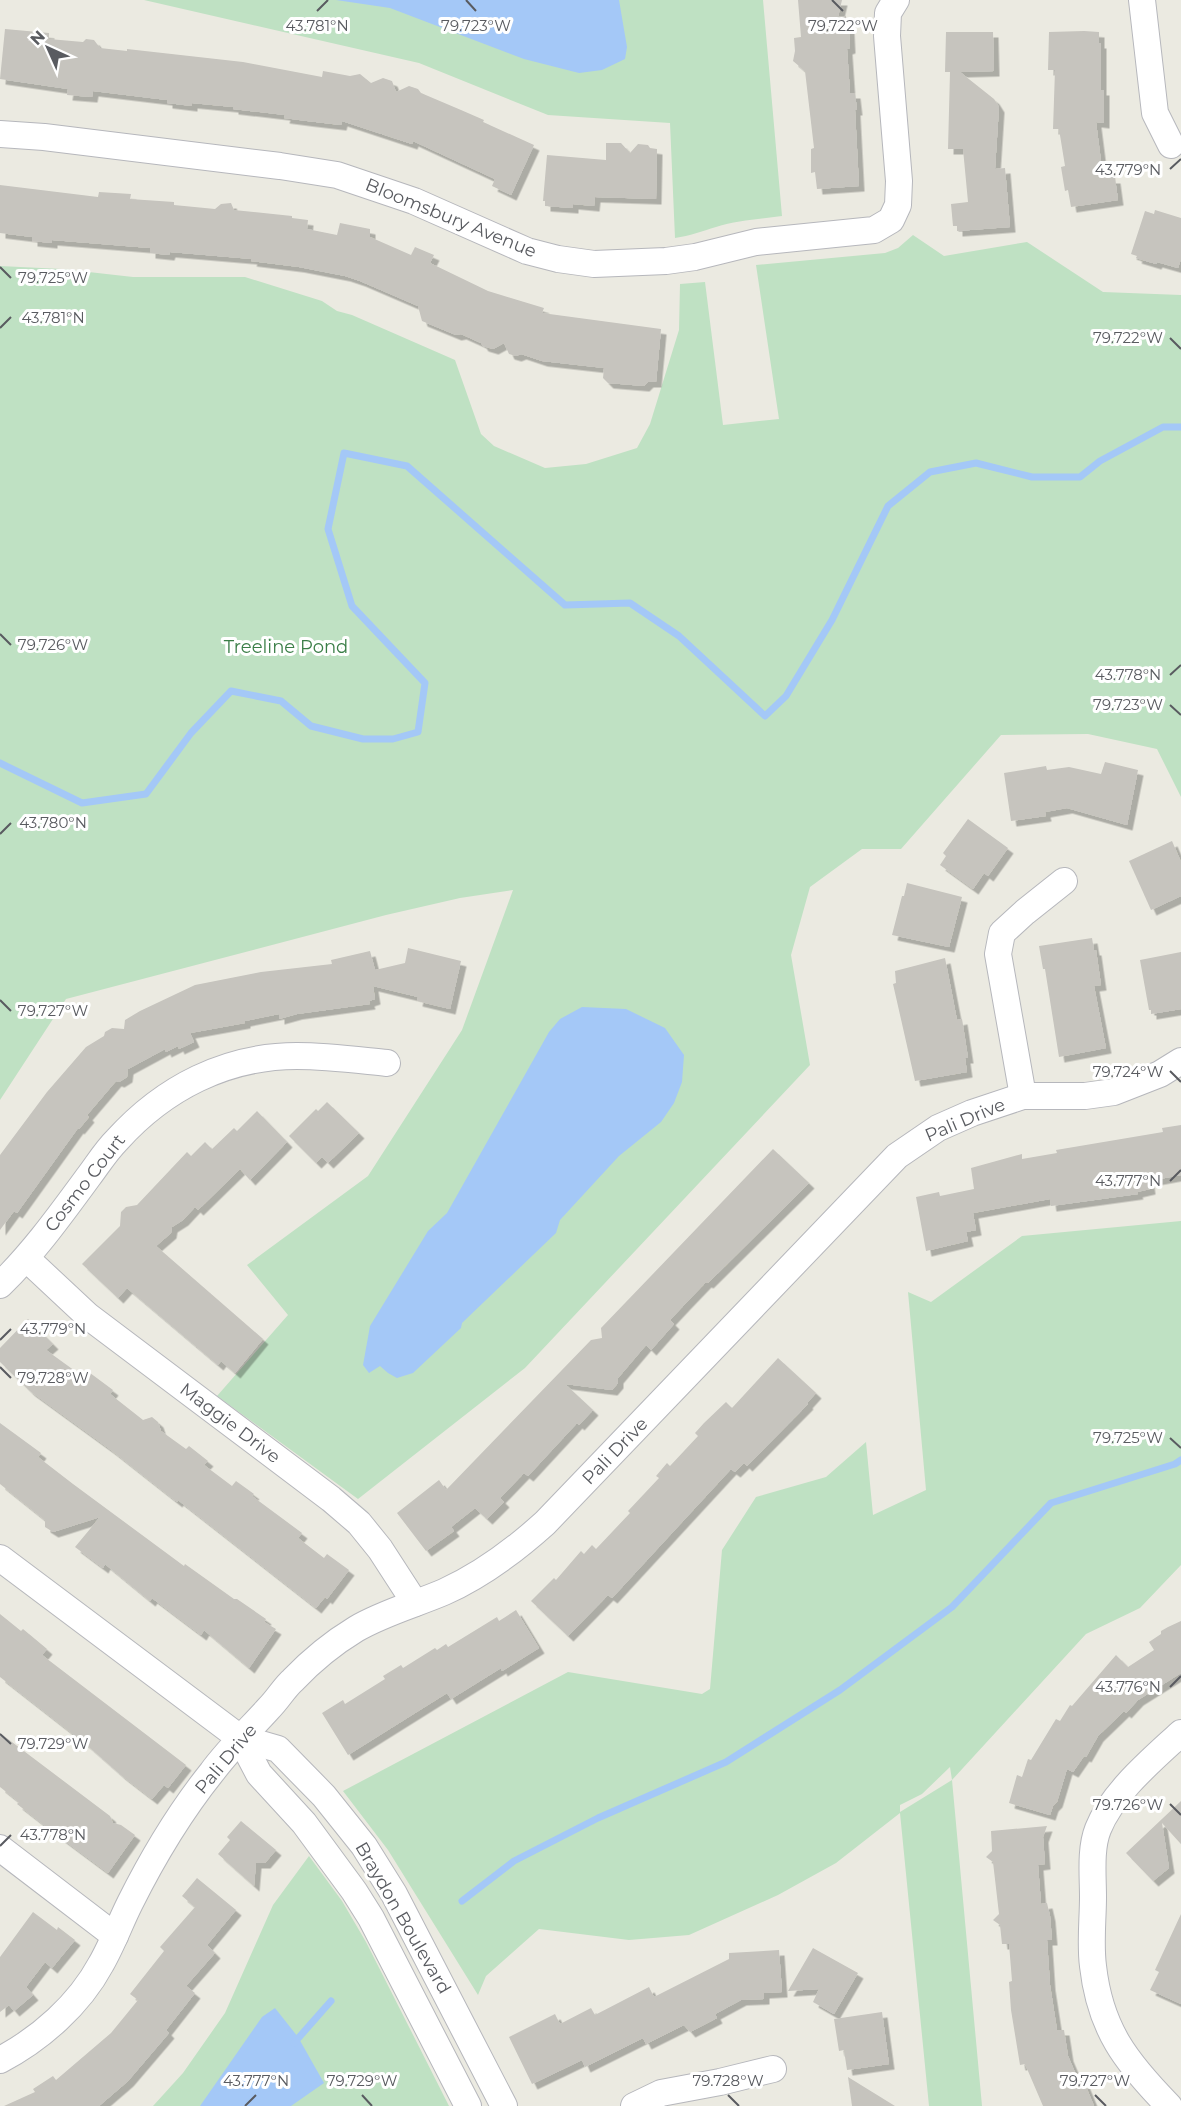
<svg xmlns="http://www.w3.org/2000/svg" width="1181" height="2106" font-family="Montserrat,sans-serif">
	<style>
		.green { fill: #bfe1c3; fill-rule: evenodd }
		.water { fill: #a4c8f7 }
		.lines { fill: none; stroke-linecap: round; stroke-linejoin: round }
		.stream { stroke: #a4c8f7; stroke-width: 7 }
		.building { fill: #c6c4be; filter: url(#shadow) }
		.minor-casing { stroke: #b6b7bc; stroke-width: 28 }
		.minor { stroke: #fff; stroke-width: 26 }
		.ticks { fill: none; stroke: #595b60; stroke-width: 2 }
		.labels { text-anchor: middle; stroke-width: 6; stroke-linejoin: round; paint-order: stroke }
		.street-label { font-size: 18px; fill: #595b60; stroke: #fff }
		.park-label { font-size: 18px; fill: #3a7e47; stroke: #fff }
		.ticks-label { font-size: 15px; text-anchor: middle; fill: #595b60; stroke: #fff; stroke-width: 6; stroke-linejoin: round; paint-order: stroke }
	</style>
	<defs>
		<filter id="shadow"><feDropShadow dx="5.5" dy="5.5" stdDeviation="0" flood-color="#0004"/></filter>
	</defs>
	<rect width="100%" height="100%" fill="#ebeae1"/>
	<g class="green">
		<path d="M144,0H763L782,216C760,219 737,220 716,227C702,231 690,236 675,238L670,123L548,115L419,63Z"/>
		<polygon points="913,235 944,256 1027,242 1103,292 1181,295 1181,797 1157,749 1088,734 1001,735 901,849 862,849 810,887 791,955 810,1065 525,1368 358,1499 217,1396 288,1315 247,1265 368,1176 462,1030 513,890 460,898 386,915 66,999 0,1100 0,266 62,269 133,277 245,277 322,301 337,311 352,315 455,360 481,434 494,446 545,468 586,464 637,448 650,424 679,330 680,284 705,282 723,425 779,419 756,265 885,253 898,248"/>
		<path d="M1181,1221V1565L1140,1608L1086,1634L952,1780L982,2106H929L900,1813L836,1863L778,1895L689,1935L629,1940L539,1929L486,1976L478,1995L388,1850L343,1791L568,1672L702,1694L710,1689L722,1550L756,1497L826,1477L866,1442L873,1515L926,1490L908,1292L931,1302L1022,1236ZM950,1767L952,1780L900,1812V1805L922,1794Z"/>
		<polygon points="309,1856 342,1901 366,1942 449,2106 153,2106 183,2073 225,2013 273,1905"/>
	</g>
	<g class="water">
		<polygon points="336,0 619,0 627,47 625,59 602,70 579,73 524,59 390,8"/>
		<polygon points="582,1007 626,1009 665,1028 684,1055 682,1082 674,1103 661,1122 619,1156 560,1220 556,1233 462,1323 461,1328 413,1373 397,1378 388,1373 380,1366 369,1373 363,1365 370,1326 428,1231 447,1213 549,1032 560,1019"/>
		<polygon points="275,2008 298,2037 324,2083 291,2106 200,2106 262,2017"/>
	</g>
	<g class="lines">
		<g class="stream">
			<polyline points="0,763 82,803 146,794 191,733 231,691 281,701 311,726 363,739 393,739 418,732 425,683 352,606 328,529 344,453 407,466 565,605 630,603 679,636 765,716 786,696 832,620 888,506 930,472 976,463 1032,477 1080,477 1100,461 1163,427 1181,427"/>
			<polyline points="462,1901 514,1861 598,1818 726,1762 840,1690 952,1607 1051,1503 1175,1464 1181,1460"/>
			<polyline points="294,2043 331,2001"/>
		</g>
	</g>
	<g class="building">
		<polygon points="798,0 842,0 838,17 846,16 847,28 849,28 850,48 847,49 850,93 855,93 857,110 855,110 859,186 817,189 815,172 811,173 811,149 814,148 805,71 793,61 795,51 794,38 801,37"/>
		<polygon points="5,29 49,33 49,39 83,42 86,39 94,40 100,48 127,51 127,49 243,62 322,77 323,71 350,76 360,74 371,83 383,78 392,81 396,92 409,86 418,89 421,93 461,110 484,120 483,122 534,145 511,195 492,186 495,179 413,141 412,144 342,121 341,125 307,121 284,118 285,115 233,109 233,107 192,103 192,106 167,103 167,100 93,91 92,97 67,95 68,89 0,79"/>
		<polygon points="1084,31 1099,32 1099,43 1101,43 1101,90 1104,90 1104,123 1096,122 1102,169 1109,168 1110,178 1115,178 1118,200 1071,207 1068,190 1065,191 1061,167 1065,166 1059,129 1053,129 1055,70 1048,70 1049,32"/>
		<polygon points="946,32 993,32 994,71 960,72 994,99 999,107 995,169 1005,168 1010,227 957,231 957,226 953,226 951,204 968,202 963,149 948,149 950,72 945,72"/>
		<polygon points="606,143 621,143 630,153 638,144 648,145 650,148 657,149 656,199 595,197 594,206 573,204 573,208 545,206 545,201 543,201 547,155 606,160"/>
		<polygon points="0,185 98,197 99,192 131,194 130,199 174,202 174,205 215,209 221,204 231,203 234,210 292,216 292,218 308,220 307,229 337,235 340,223 370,229 370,237 411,255 415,247 434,255 430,263 488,291 544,308 542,313 661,329 656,382 648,382 644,386 608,383 603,378 604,368 542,361 521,354 516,356 509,354 504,343 493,349 483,346 481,343 461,334 456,335 422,321 418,306 360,281 345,276 299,267 251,261 252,259 170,252 169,255 150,253 150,248 52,240 52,243 32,241 32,237 0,233"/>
		<polygon points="1155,210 1181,218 1181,259 1178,268 1157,262 1156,264 1136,258 1137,256 1131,254 1145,211 1154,214"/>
		<polygon points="1105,762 1138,770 1127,825 1067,808 1045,812 1046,816 1011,821 1004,773 1046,766 1047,770 1069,767 1101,774"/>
		<polygon points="968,819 1008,848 988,876 984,873 973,889 940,865 946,856 943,853"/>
		<polygon points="1172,841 1181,862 1181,896 1151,910 1129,861"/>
		<polygon points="907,883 962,897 949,947 892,935 902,896 904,896"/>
		<polygon points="1092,938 1094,950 1096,950 1101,985 1094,986 1106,1048 1059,1057 1045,969 1043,969 1039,946"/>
		<polygon points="408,948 461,961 450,1009 417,1001 418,997 373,986 375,999 369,1001 370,1004 297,1014 279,1019 279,1014 245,1021 245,1023 190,1033 194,1042 179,1049 178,1046 166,1052 165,1049 128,1069 127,1077 119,1082 116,1081 87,1115 89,1117 79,1129 78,1128 17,1213 14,1211 0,1230 0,1155 47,1092 86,1047 104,1036 105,1032 112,1028 124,1029 125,1020 140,1011 195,985 261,972 332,964 331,960 370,951 375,970 405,963"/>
		<polygon points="1181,952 1181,1009 1151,1014 1151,1010 1149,1010 1140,960"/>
		<polygon points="945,958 957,1020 962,1019 968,1058 965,1058 967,1072 915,1081 893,984 896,983 895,971"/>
		<polygon points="327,1102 359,1133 328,1163 322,1157 316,1163 289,1136 316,1109 318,1111"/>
		<polygon points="257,1111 287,1142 250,1180 240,1169 198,1210 195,1207 183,1220 172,1227 171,1233 156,1246 263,1339 235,1373 221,1361 218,1365 127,1288 118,1298 82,1264 120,1226 121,1212 126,1207 137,1205 187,1152 191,1156 205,1142 212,1149 234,1128 237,1131"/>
		<polygon points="1181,1125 1181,1175 1149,1181 1150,1189 1137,1192 1138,1194 1051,1206 1050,1199 973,1213 976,1230 966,1232 968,1241 926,1251 916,1197 939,1192 940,1196 974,1189 971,1168 1022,1154 1022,1159 1057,1153 1056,1150 1163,1132 1162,1128"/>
		<polygon points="773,1149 809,1183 708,1283 706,1282 684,1305 670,1320 674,1324 651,1350 646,1345 618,1378 618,1383 612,1390 565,1384 593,1410 579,1425 577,1423 528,1476 524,1473 500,1498 504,1502 487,1519 475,1508 451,1527 454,1531 426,1551 397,1513 439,1480 446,1490 591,1340 602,1338 601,1328"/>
		<polygon points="28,1319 53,1344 46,1350 82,1376 86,1370 113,1390 110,1394 143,1420 152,1417 158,1422 161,1431 186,1449 189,1446 208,1461 204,1465 232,1486 236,1481 254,1494 252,1496 302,1533 298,1538 324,1558 327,1554 349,1570 327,1599 325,1597 316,1608 178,1500 177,1502 111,1450 30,1391 0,1362 0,1348"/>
		<polygon points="778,1358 816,1393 807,1403 808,1404 747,1466 744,1463 735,1472 731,1469 612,1598 608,1595 568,1636 531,1601 554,1578 556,1580 581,1551 584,1554 592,1545 596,1549 630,1513 628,1511 659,1478 656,1476 667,1463 670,1466 698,1436 695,1433 704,1423 726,1402 732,1408"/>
		<polygon points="0,1423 41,1453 38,1457 73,1484 184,1566 185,1564 234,1599 237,1599 266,1619 264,1622 276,1629 249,1668 204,1630 201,1635 152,1598 150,1601 105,1564 103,1568 75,1547 100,1517 53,1532 45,1527 45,1520 0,1484"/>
		<polygon points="516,1610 539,1648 502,1671 501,1668 451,1699 447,1693 348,1755 322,1713 343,1700 345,1704 385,1679 383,1676 401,1665 403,1668 435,1648 437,1650 446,1644 448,1647 497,1617 499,1621"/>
		<polygon points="0,1614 21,1631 23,1629 47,1649 42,1655 186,1765 168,1788 164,1785 152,1799 121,1775 87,1745 0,1677"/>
		<polygon points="1181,1621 1181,1673 1138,1700 1126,1713 1124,1711 1098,1736 1086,1757 1084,1756 1073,1772 1067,1769 1057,1802 1053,1806 1050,1815 1009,1803 1017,1775 1022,1777 1028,1759 1031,1760 1056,1719 1060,1721 1070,1705 1072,1706 1116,1655 1128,1667 1154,1650 1149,1642 1161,1634 1161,1631 1168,1627"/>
		<polygon points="0,1733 110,1816 113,1823 121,1825 135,1835 108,1873 53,1832 17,1804 19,1802 0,1787"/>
		<polygon points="1181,1801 1181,1844 1162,1823 1169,1868 1153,1881 1126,1853"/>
		<polygon points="241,1821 276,1850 265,1863 256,1863 254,1886 218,1854 230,1840 227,1837"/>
		<polygon points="1047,1826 1043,1837 1045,1864 1038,1865 1041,1904 1047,1903 1050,1916 1052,1940 1047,1940 1050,1985 1057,2030 1064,2030 1068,2056 1080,2084 1084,2082 1094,2106 1043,2106 1025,2064 1020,2065 1011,2010 1009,1982 1012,1981 1009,1944 1002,1944 1000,1925 993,1920 999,1914 993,1862 986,1857 992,1851 991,1831"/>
		<polygon points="197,1878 236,1910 207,1945 215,1953 186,1986 195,1993 166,2030 169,2033 128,2081 99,2106 4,2106 35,2092 33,2089 53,2076 56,2080 111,2033 138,2000 130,1994 164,1951 160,1947 195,1907 182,1896"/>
		<polygon points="33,1912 57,1930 58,1927 75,1940 52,1968 45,1962 26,1987 33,1995 14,2011 9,2005 0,2012 0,1957"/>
		<polygon points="1181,1914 1181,2004 1150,1990 1159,1972 1155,1970"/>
		<polygon points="813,1948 858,1973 834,2014 813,2002 819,1989 788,1991"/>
		<polygon points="779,1950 782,1992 764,1993 764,1999 741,2000 715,2014 717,2018 690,2032 684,2025 646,2044 643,2038 585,2067 582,2060 532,2084 509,2037 555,2014 560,2024 591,2008 595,2015 649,1987 654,1997 729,1959 729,1953"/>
		<polygon points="882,2012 889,2064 847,2070 844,2050 839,2051 834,2019"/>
		<polygon points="848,2077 895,2106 852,2106"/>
	</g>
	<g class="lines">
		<g class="minor-casing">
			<g id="minor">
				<polyline points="1142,0 1155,113 1171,145"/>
				<polyline points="0,134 44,137 280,166 337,175 414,201 527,251 558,259 594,264 666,261 695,257 756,242 874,230 891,220 898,205 899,181 887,36 888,13 896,0"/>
				<polyline points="1023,1096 998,954 1002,933 1025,912 1064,881"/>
				<polyline points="27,1259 88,1316 331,1499 359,1523 380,1549 415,1603"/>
				<path d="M0,1285C34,1252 61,1214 89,1176C98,1164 106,1151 117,1140C164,1088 226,1056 297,1056C327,1056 357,1060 387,1063"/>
				<polyline points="0,1558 240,1738 278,1749 324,1796 364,1846 394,1894 504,2106"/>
				<polyline points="240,1738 259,1774 304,1823 354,1891 371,1918 468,2106"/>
				<polyline points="0,1848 115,1936"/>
				<path d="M0,2060C40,2039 79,2005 101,1964C112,1945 120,1923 130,1903C153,1857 180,1812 212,1772C229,1749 250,1729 269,1708C278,1699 284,1688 293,1680C312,1660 333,1643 356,1629C383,1613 416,1604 444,1592C482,1575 515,1550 545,1523L897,1156L938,1128L972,1113L1023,1096H1085L1114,1092L1160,1074L1181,1061"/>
				<polyline points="634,2106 661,2093 720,2082 773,2069"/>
				<path d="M1169,2106C1126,2062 1100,2029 1093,1966C1090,1943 1093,1919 1093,1897C1093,1876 1090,1849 1098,1829C1112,1793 1153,1759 1181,1733"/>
			</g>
		</g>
		<use href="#minor" class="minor"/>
	</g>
	<path class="ticks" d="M466,0L476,11M832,0L843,11M317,11L328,0M1170,169L1181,159M0,267L11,278M0,328L11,317M1170,338L1181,349M0,634L11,645M1170,675L1181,665M1170,705L1181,715M0,834L11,823M0,1000L11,1011M1170,1071L1181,1082M1170,1181L1181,1170M0,1340L11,1329M0,1367L11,1378M1170,1438L1181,1448M1170,1687L1181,1676M0,1734L11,1744M1170,1804L1181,1815M0,1846L11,1835M362,2095L372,2106M728,2095L739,2106M1095,2095L1106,2106M245,2106L256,2095"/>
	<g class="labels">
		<g class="street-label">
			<text transform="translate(451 218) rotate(22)" y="6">Bloomsbury Avenue</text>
			<text transform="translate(965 1120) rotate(-23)" y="6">Pali Drive</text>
			<text transform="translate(85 1183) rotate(-52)" y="6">Cosmo Court</text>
			<text transform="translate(230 1423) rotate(37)" y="6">Maggie Drive</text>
			<text transform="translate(615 1451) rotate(-46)" y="6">Pali Drive</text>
			<text transform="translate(226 1759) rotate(-50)" y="6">Pali Drive</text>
			<text transform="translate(403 1918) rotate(60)" y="6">Braydon Boulevard</text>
		</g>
		<g class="park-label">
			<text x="286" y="653">Treeline Pond</text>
		</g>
	</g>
	<g class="ticks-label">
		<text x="476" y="31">79.723°W</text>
		<text x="843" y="31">79.722°W</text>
		<text x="317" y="31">43.781°N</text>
		<text x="1128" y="175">43.779°N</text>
		<text x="53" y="283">79.725°W</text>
		<text x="53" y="323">43.781°N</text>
		<text x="1128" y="343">79.722°W</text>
		<text x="53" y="650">79.726°W</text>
		<text x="1128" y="680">43.778°N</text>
		<text x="1128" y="710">79.723°W</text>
		<text x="53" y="828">43.780°N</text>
		<text x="53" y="1016">79.727°W</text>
		<text x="1128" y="1077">79.724°W</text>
		<text x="1128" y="1186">43.777°N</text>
		<text x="53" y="1334">43.779°N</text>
		<text x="53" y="1383">79.728°W</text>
		<text x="1128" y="1443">79.725°W</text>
		<text x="1128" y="1692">43.776°N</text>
		<text x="53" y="1749">79.729°W</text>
		<text x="1128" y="1810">79.726°W</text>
		<text x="53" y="1840">43.778°N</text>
		<text x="256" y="2086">43.777°N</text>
		<text x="362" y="2086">79.729°W</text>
		<text x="728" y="2086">79.728°W</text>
		<text x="1095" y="2086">79.727°W</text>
	</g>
	<g transform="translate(48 48) rotate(315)" stroke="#ffffff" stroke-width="4.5" paint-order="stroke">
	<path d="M0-4.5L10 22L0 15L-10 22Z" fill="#595b60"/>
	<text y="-9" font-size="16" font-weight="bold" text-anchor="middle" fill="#595b60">N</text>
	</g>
</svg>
